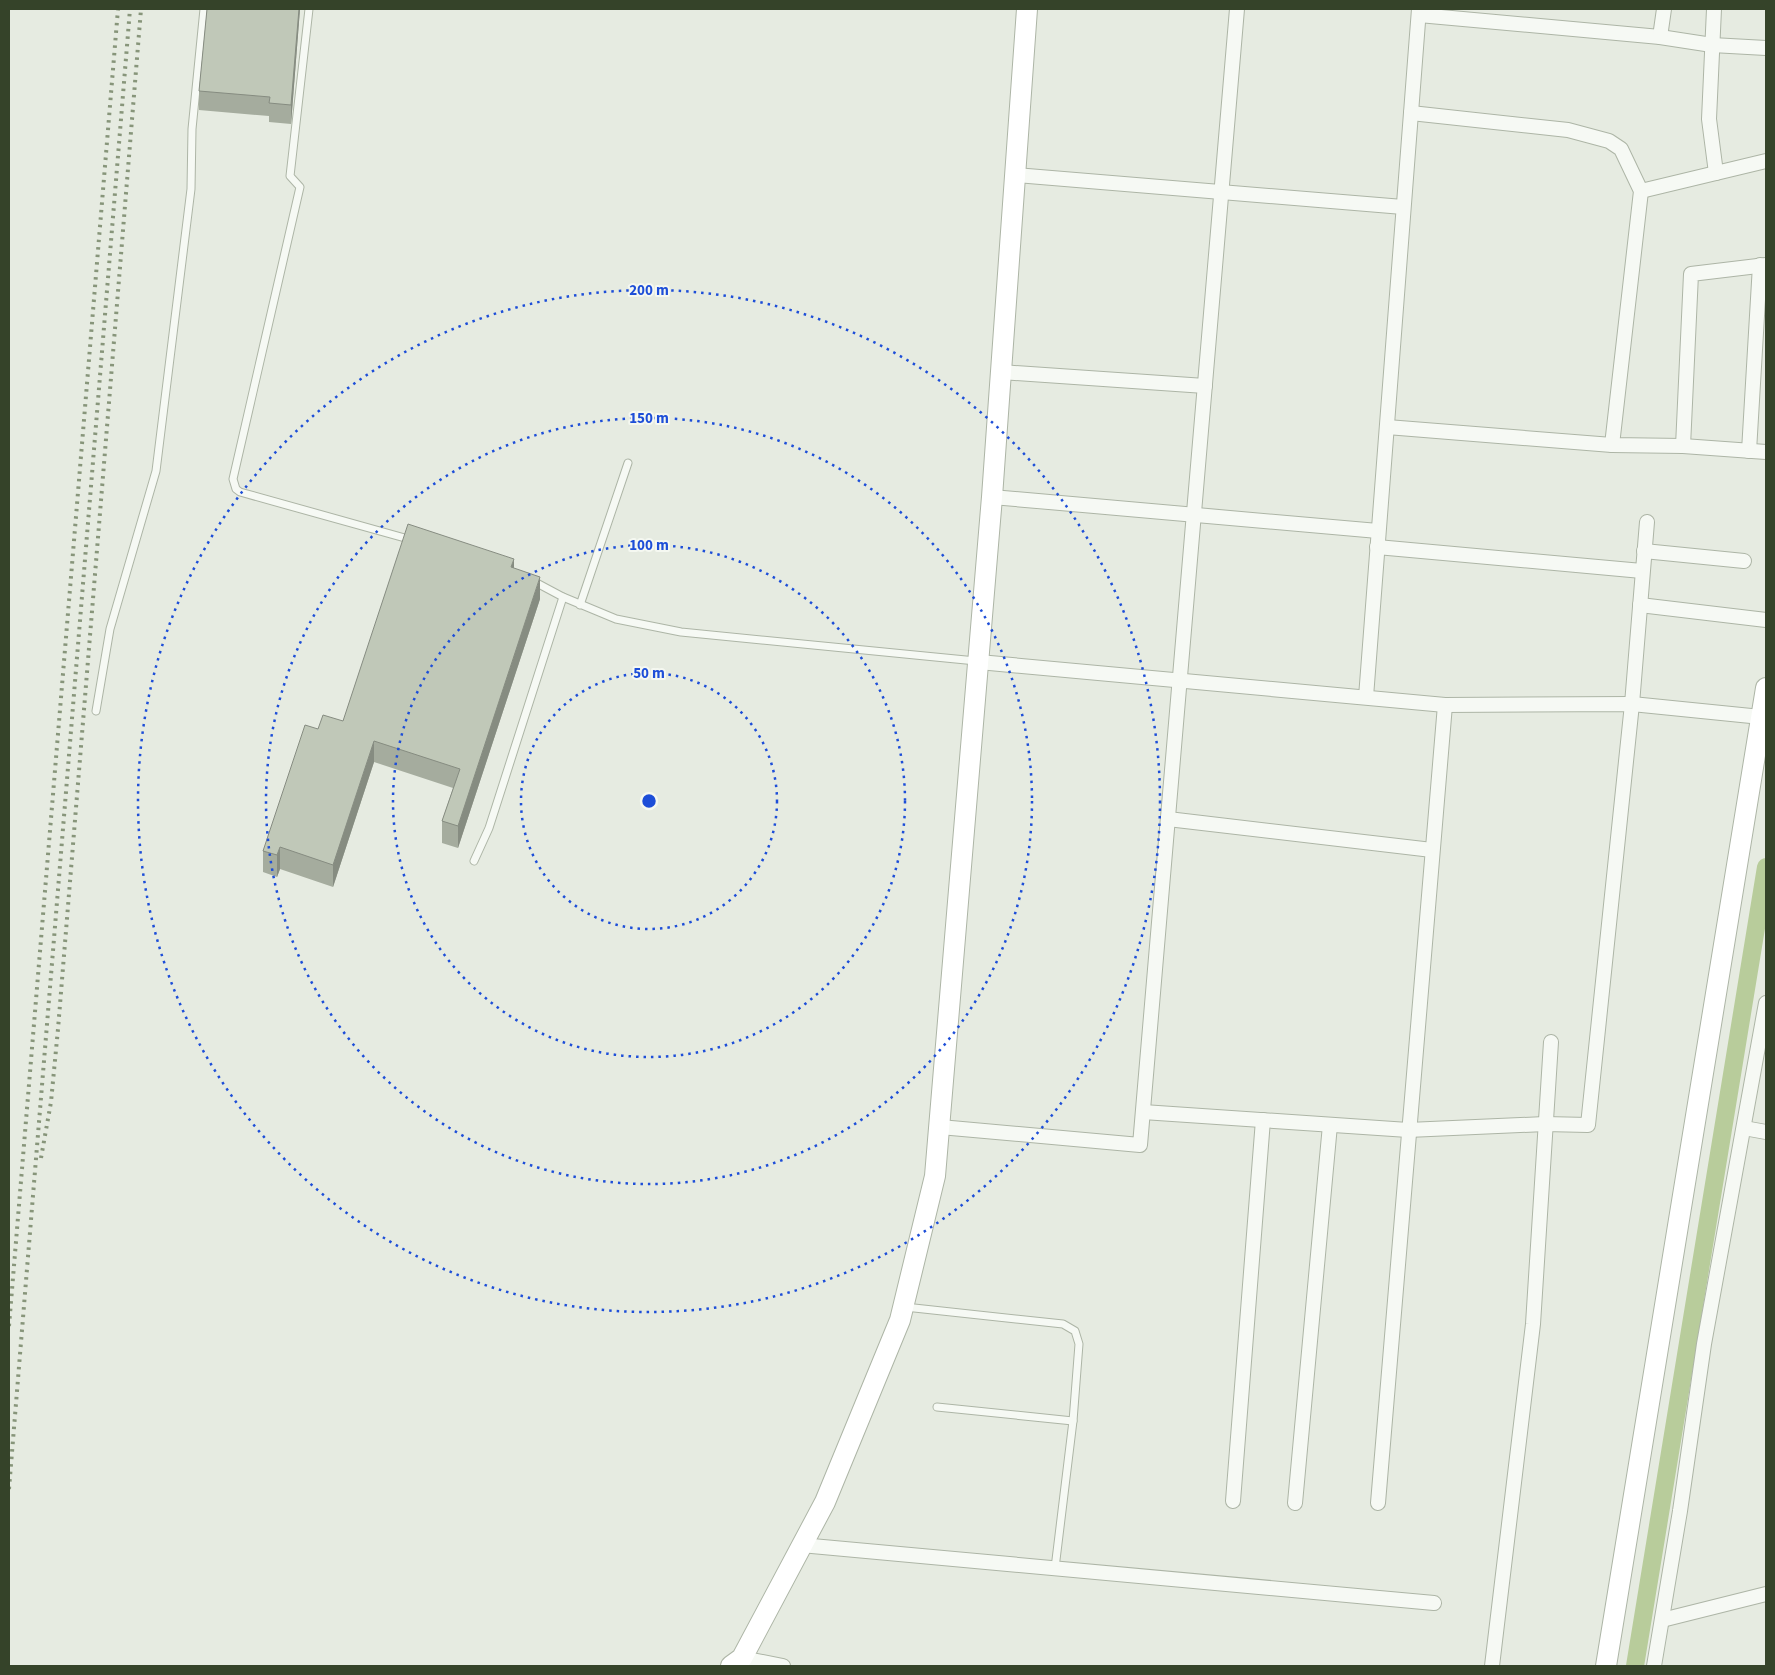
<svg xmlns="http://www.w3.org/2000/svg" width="1775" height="1675" font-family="'Source Sans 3',sans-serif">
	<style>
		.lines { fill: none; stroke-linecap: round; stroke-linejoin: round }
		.canal { stroke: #b8cc9b; stroke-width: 18 }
		.lane-casing { stroke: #adb5a6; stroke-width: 9 }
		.street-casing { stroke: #adb5a6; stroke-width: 16 }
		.secondary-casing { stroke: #adb5a6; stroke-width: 22 }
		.lane { stroke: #f6f9f4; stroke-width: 7 }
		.street { stroke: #f6f9f4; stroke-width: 14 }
		.secondary { stroke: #fff; stroke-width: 20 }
		.rail { stroke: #87957a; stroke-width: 4; stroke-dasharray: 2.5 5; stroke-linecap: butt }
		.wall { fill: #a5ac9e }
		.shaded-wall { fill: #868c81 }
		.building { fill: #c0c8b8; stroke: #868c81 }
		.ring { fill: none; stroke: #1d4ed8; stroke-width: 2.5; stroke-dasharray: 2.5 5 }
		.centre { fill: #1d4ed8; stroke: #f5f8f1; stroke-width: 2.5 }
		.ring-label { font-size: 15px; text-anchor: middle; font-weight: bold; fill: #1d4ed8; stroke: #f5f8f1; stroke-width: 4; stroke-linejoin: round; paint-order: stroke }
	</style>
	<rect width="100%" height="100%" fill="#e6ebe1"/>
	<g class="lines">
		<polyline class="canal" points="1635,1666 1766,867"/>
		<g class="lane-casing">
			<g id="lane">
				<polyline points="309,9 290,176 300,187 233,479 236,489 240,492 412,540"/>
				<polyline points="533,581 563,597 616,619 681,632 976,661"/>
				<polyline points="580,605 628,463"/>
				<polyline points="96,711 110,629 156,471 191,189 192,129 204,9"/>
				<polyline points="474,861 489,828 563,597"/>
				<polyline points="905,1307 1063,1324 1075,1331 1079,1344 1073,1421 1055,1568"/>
				<polyline points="937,1407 1073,1421"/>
			</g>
		</g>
		<g class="street-casing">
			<g id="street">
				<polyline points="1714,9 1709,119 1716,173"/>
				<polyline points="1419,15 1660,37 1712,45 1766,48"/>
				<polyline points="1660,37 1664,9"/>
				<polyline points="1411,113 1568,130 1609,141 1621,149 1641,191 1612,445"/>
				<polyline points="1015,175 1403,207"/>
				<polyline points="1641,191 1766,161"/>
				<polyline points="1001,372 1205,386"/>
				<polyline points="1387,427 1612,445 1683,446 1766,452"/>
				<polyline points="1683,446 1691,274 1766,265"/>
				<polyline points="1749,451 1760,265"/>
				<polyline points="992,497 1378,531"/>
				<polyline points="1377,547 1642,571"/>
				<polyline points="1644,551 1744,561"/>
				<polyline points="1640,605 1766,620"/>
				<polyline points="979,662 1445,705 1632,704 1761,717"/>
				<polyline points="1366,697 1419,9"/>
				<polyline points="1168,819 1432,850"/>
				<polyline points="1143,1112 1408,1130 1545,1124 1588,1125 1632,704 1647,522"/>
				<polyline points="940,1127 1140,1145 1237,9"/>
				<polyline points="1744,1128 1766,1132"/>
				<polyline points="1233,1501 1263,1120"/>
				<polyline points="1295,1503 1330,1125"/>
				<polyline points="1378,1503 1445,705"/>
				<polyline points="801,1545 1434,1603"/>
				<polyline points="1662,1620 1766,1594"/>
				<polyline points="742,1658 783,1666"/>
				<polyline points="1492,1666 1533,1324 1551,1042"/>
				<polyline points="1654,1666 1680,1511 1704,1344 1766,1003"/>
			</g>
		</g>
		<g class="secondary-casing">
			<g id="secondary">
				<polyline points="731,1666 742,1658 825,1502 900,1320 935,1176 992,497 1027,9"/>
				<polyline points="1606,1666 1766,688"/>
			</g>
		</g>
		<use href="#lane" class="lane"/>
		<use href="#street" class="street"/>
		<use href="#secondary" class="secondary"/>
		<g class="rail">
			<polyline points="41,1158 51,1102 58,1029 141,9"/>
			<polyline points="9,1326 118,9"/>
			<polyline points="9,1489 130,9"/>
		</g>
	</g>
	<g class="wall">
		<polygon points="207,9 300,9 291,124 269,122 269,116 199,110 199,91"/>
		<polygon points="514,568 540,599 458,848 442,843 442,821 453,788 374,762 333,887 280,869 277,877 263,872 263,851 318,729 343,721"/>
	</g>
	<g class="shaded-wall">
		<polygon points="299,9 300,9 291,124 291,105"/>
		<polygon points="514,559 514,580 511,567"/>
		<polygon points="540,577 540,599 458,848 458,826"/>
		<polygon points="374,741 374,762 333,887 333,865"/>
		<polygon points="280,847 280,869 277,877 277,855"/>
	</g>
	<g class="building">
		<polygon points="207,9 299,9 291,105 269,103 270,97 199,91"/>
		<polygon points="408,524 514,559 511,567 540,577 458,826 442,821 460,769 374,741 333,865 280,847 277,855 263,851 305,725 318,729 323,715 343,721"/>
	</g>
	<g class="ring">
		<circle cx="649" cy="801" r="128"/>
		<circle cx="649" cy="801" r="256"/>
		<circle cx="649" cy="801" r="383"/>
		<circle cx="649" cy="801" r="511"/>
	</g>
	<circle cx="649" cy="801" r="8" class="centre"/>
	<g class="ring-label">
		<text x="649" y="295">200 m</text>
		<text x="649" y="423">150 m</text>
		<text x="649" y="550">100 m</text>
		<text x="649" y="678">50 m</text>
	</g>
	<rect width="1775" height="1675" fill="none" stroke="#354329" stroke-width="20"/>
</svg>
